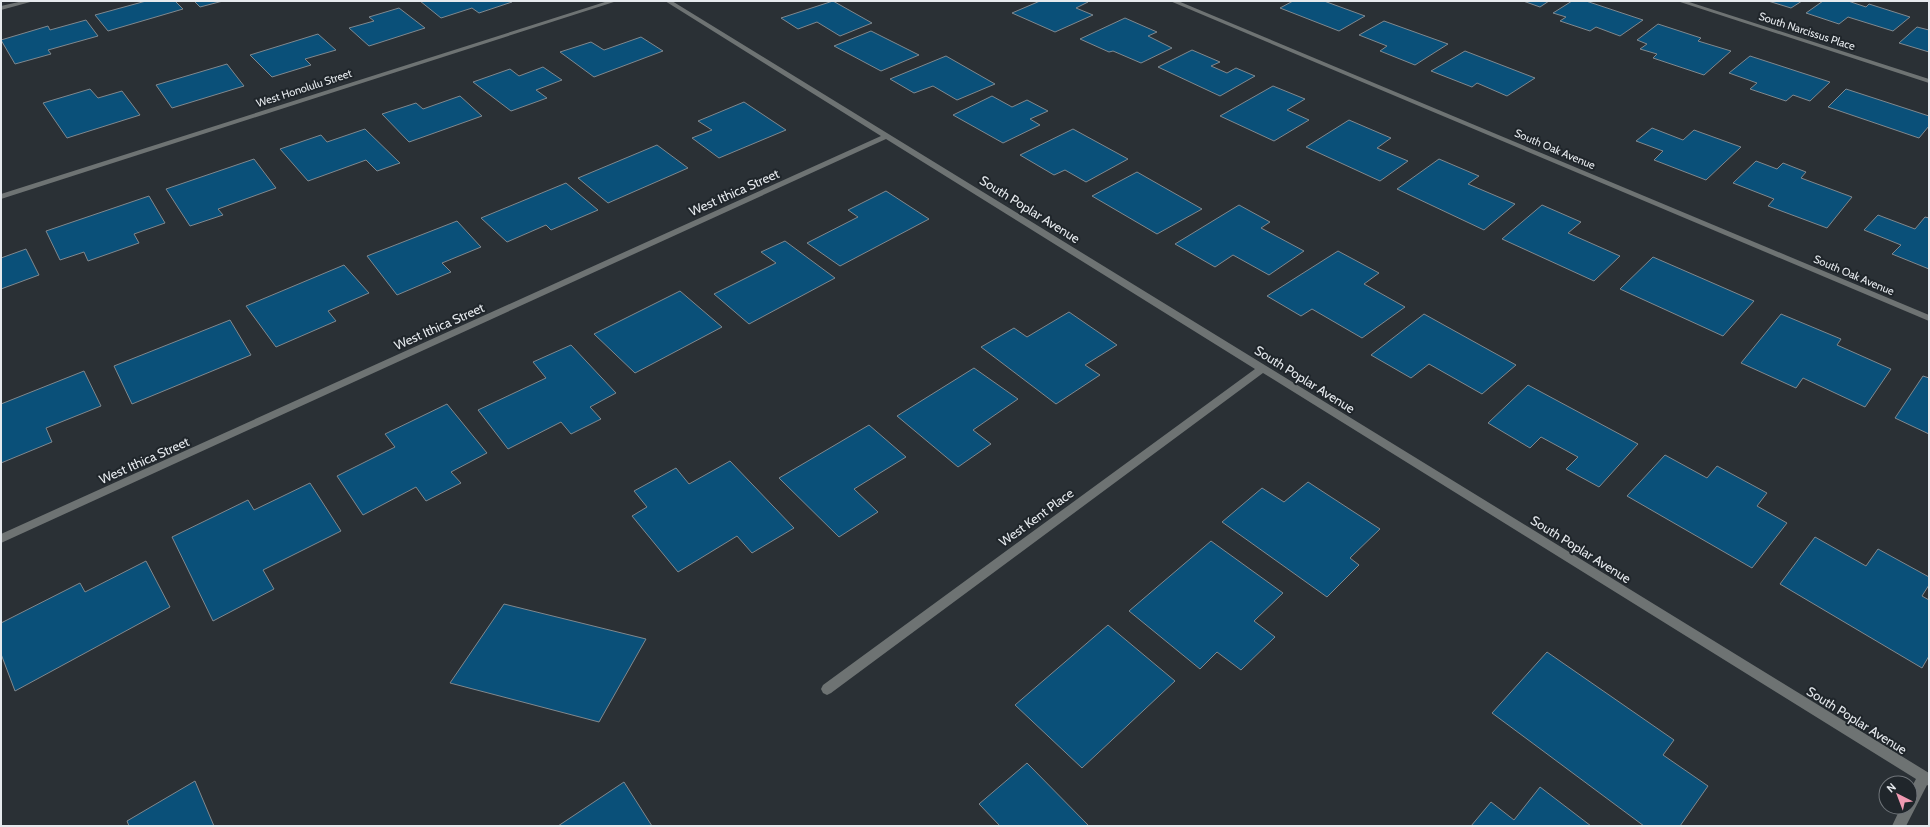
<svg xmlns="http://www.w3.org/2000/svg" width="1930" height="827" font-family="Cabin,sans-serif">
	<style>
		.building { fill: #0a5079; stroke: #80888e }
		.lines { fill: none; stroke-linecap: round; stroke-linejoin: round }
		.minor { fill: #6e7373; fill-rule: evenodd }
		.labels { text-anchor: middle; stroke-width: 4; stroke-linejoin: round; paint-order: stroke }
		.far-street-label { font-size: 11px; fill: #e6eaee; stroke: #20262b }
		.street-label { font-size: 13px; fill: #e6eaee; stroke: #20262b }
	</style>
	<rect width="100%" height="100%" fill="#2a3035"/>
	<g class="building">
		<polygon points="146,1 175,1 183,9 108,31 95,15"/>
		<polygon points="194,1 223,1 200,7"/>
		<polygon points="420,1 510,1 512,2 479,13 472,8 441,18"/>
		<polygon points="833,1 872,23 840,36 817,22 798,29 781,18"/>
		<polygon points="1040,1 1085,1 1088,2 1076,8 1093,15 1055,32 1012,13"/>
		<polygon points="1293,1 1324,1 1365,16 1339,31 1280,8"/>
		<polygon points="1523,1 1549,1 1540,7"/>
		<polygon points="1572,1 1586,1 1643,20 1620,36 1596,27 1590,31 1560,21 1566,17 1553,13"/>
		<polygon points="1768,1 1802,1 1791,8"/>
		<polygon points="1823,1 1848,1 1866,7 1869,4 1910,17 1893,31 1848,17 1839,24 1806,13"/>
		<polygon points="399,8 425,28 369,46 349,28 374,21 369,17"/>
		<polygon points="1125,18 1157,32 1148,36 1172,48 1141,63 1113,51 1109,52 1080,39"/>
		<polygon points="86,20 98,36 48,50 51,54 15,64 1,40 48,26 50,30"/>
		<polygon points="1384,21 1448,44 1415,65 1380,51 1387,46 1359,35"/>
		<polygon points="1658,24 1701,38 1698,41 1731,51 1704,75 1653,58 1657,54 1640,49 1647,44 1637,40"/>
		<polygon points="1917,27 1929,30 1929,52 1899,43"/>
		<polygon points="871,31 919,55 881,71 834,46"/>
		<polygon points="318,34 336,50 305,59 311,65 272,77 250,55"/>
		<polygon points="641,37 663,51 594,77 560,52 591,42 604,50"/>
		<polygon points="1192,50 1220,62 1211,66 1227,73 1236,68 1255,76 1220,96 1158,67"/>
		<polygon points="1465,51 1535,78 1507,96 1477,83 1472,87 1431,71"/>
		<polygon points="946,56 995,84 957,100 933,86 914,93 890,79"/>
		<polygon points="1750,56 1830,82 1810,101 1793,95 1786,101 1750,89 1757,83 1729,73"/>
		<polygon points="227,64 244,86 172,108 156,85"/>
		<polygon points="543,67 562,80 536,90 547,98 511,111 473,82 510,69 519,76"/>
		<polygon points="1273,86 1305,99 1287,110 1309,120 1274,141 1220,116"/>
		<polygon points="90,89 98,98 122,91 140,115 67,138 43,103"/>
		<polygon points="1846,89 1929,116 1929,126 1919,138 1828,107"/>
		<polygon points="460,96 482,116 409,142 382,114 416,103 423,109"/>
		<polygon points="992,96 1012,107 1027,100 1048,111 1030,119 1040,125 1003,143 953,115"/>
		<polygon points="744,102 786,130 719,158 692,138 712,130 698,121"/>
		<polygon points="1349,120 1391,138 1377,148 1408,161 1380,181 1306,147"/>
		<polygon points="1652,128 1683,140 1694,130 1741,147 1706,180 1654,160 1663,151 1636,141"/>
		<polygon points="365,129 400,163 377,171 366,160 308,181 280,149 321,135 327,142"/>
		<polygon points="1073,129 1128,159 1086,182 1065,170 1054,175 1020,155"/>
		<polygon points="657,145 688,168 608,203 578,178"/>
		<polygon points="254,159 276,188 218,209 223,215 190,226 166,189"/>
		<polygon points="1439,159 1479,176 1468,184 1515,204 1484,230 1397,189"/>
		<polygon points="1756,161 1777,169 1783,163 1806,172 1801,178 1852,197 1827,228 1768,206 1774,199 1733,183"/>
		<polygon points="1137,172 1202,209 1157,234 1092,196"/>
		<polygon points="566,183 598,210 551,230 546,225 507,242 481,218"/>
		<polygon points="886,191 929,219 840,266 807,243 858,217 848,210"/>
		<polygon points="149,196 165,223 134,234 139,243 88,261 84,252 60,260 46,231"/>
		<polygon points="1239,205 1270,222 1261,228 1304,251 1269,275 1233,255 1215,267 1175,244"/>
		<polygon points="1542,205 1581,222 1568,233 1620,256 1594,281 1502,239"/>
		<polygon points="1878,215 1915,229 1925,217 1929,218 1929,269 1892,254 1901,245 1864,230"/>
		<polygon points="457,221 481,247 442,263 451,272 397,295 367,256"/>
		<polygon points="785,241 835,278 749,324 714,294 776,263 761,252"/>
		<polygon points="26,249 39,275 1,289 1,258"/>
		<polygon points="1338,251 1379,273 1364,284 1405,307 1362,338 1312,309 1301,316 1267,296"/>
		<polygon points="1653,257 1754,301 1723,336 1620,289"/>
		<polygon points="344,265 369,293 328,311 336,321 276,347 246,306"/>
		<polygon points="680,291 722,327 635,373 594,334"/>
		<polygon points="1069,312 1117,345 1085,365 1100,375 1056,404 981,347 1014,328 1027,337"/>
		<polygon points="1424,314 1516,365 1482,394 1429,364 1411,378 1371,355"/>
		<polygon points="1781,314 1841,339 1837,345 1891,369 1865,407 1803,378 1796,388 1741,363"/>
		<polygon points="230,320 251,355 132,404 114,366"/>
		<polygon points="571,345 616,393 590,407 601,419 571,434 561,422 508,449 478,410 546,378 533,362"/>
		<polygon points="974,368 1018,399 973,430 991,444 958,467 897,416"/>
		<polygon points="84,371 101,406 46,428 52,442 1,463 1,404"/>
		<polygon points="1923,376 1929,378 1929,434 1895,418"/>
		<polygon points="1528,385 1638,444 1599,487 1566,469 1578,457 1541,437 1530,448 1488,423"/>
		<polygon points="447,404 487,453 451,472 461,483 426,501 416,487 363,515 337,476 395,447 385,434"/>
		<polygon points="869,425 906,457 854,489 878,512 839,537 779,478"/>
		<polygon points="1665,455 1707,478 1717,466 1767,493 1757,506 1787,523 1752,568 1627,496"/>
		<polygon points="730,461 794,528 752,553 737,536 678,572 632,516 647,507 634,491 676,468 689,484"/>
		<polygon points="1308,482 1380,529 1350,558 1359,565 1327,597 1222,522 1262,488 1284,502"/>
		<polygon points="310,483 341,531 263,570 274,589 213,621 172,537 248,500 254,510"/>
		<polygon points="1815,537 1866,566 1878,549 1929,577 1929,585 1922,596 1929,600 1929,656 1922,668 1780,584"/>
		<polygon points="1211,541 1283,593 1254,621 1275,637 1241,670 1217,652 1200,669 1129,611"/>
		<polygon points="146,561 170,607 15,691 1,654 1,623 80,583 85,592"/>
		<polygon points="504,604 646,639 599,722 450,683"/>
		<polygon points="1108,625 1175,681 1082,768 1015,705"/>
		<polygon points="1547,652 1674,740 1663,755 1708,786 1680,826 1644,826 1492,713"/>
		<polygon points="1027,763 1089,826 1000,826 979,804"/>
		<polygon points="195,781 214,826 129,826 127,821"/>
		<polygon points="624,782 652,826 558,826"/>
		<polygon points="1540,787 1591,826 1471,826 1491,802 1514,820"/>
	</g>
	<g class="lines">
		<g class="minor">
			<polygon points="23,1 34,1 1,10 1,6"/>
			<polygon points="608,1 617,1 1,199 1,194"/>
			<polygon points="665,1 672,1 1929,773 1929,786 1927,785 1906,826 1892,826 1901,807 1910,807 1910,790 1916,779 1263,373 831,693 827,695 823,693 821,689 823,685 1255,369 886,139 1,543 1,534 881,136"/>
			<polygon points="1170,1 1178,1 1929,315 1929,321"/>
			<polygon points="1677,1 1686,1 1929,79 1929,83"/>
		</g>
	</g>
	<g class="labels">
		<g class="far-street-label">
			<text transform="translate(1807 31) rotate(18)" y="4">South Narcissus Place</text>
			<text transform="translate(304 88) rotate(-18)" y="4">West Honolulu Street</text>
			<text transform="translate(1555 149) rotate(23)" y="4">South Oak Avenue</text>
			<text transform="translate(1854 275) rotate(23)" y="4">South Oak Avenue</text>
		</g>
		<g class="street-label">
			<text transform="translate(734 192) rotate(-24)" y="5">West Ithica Street</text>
			<text transform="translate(1030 209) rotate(32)" y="5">South Poplar Avenue</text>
			<text transform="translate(439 326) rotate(-24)" y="5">West Ithica Street</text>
			<text transform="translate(1305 379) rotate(32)" y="5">South Poplar Avenue</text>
			<text transform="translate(144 460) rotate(-24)" y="5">West Ithica Street</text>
			<text transform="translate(1036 517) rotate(-36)" y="5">West Kent Place</text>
			<text transform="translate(1581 549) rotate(32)" y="5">South Poplar Avenue</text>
			<text transform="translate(1857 720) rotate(32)" y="5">South Poplar Avenue</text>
		</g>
	</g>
	<rect width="1930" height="827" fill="none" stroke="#e6eaee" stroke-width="4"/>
	<g transform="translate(1898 795) rotate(318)"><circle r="19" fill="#20262b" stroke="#6f7479"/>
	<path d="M0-3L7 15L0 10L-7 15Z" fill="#f19ab2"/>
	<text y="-6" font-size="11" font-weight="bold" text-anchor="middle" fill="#e6eaee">N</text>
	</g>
</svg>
